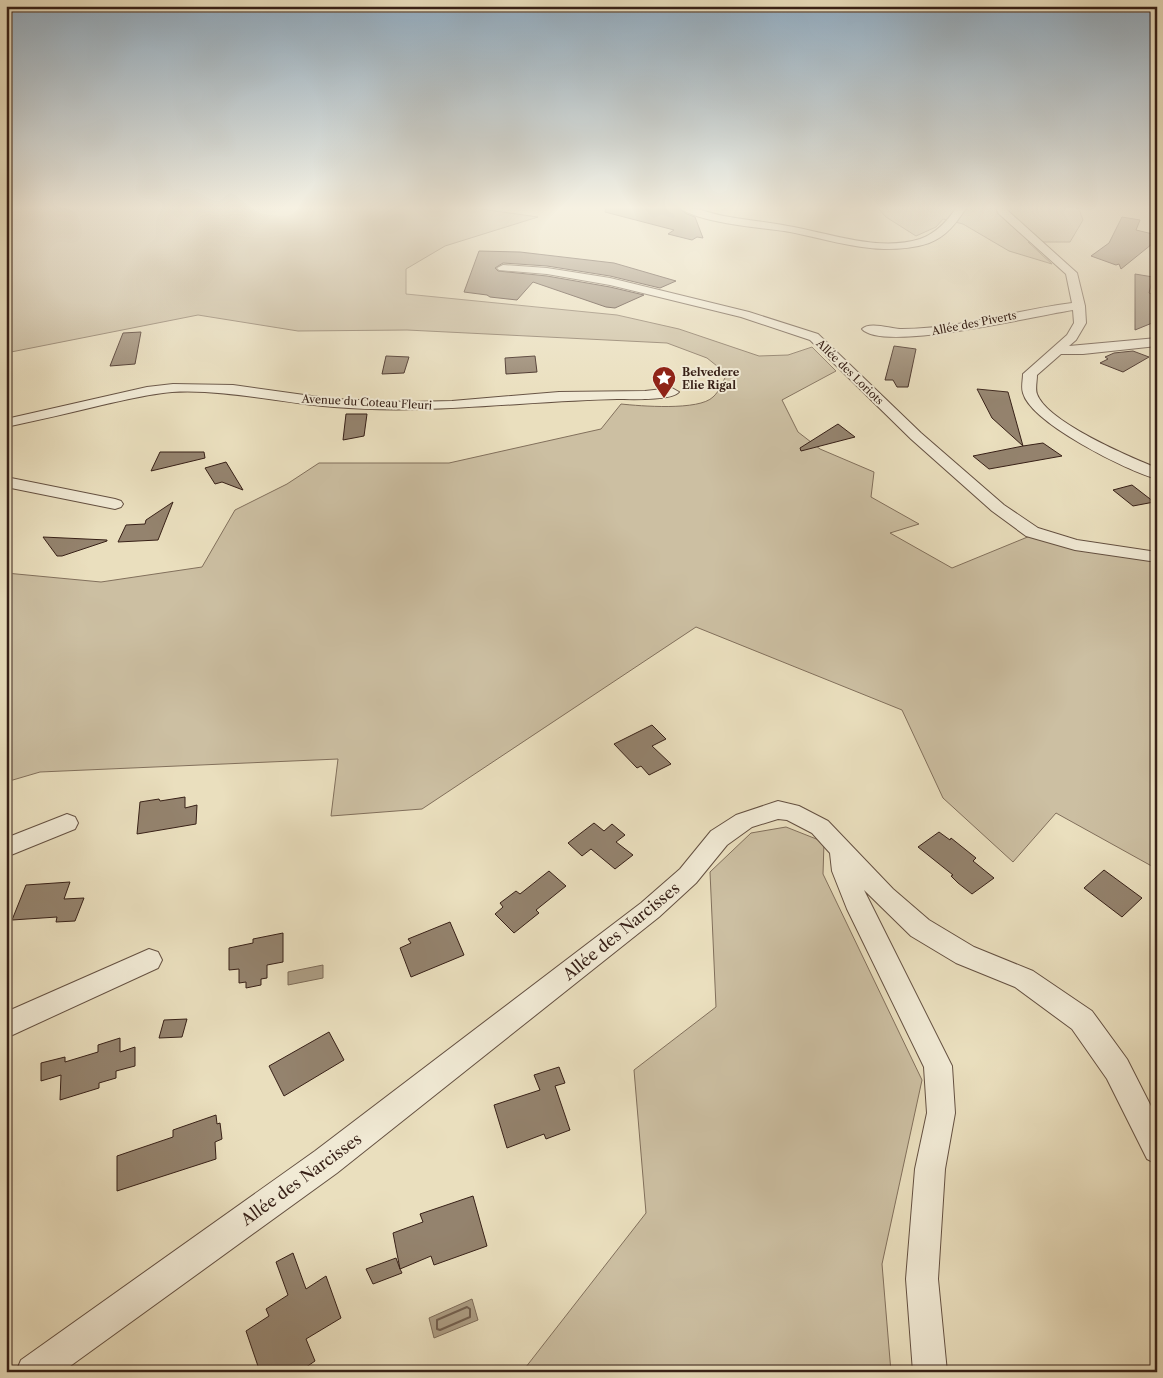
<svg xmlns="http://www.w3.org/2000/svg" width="1163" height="1378" font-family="'Libre Caslon Text',serif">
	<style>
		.green { fill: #ccbfa2; stroke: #82705c }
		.water { fill: #ad9e85; stroke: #7e6c59 }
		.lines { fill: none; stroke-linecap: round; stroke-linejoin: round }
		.shore { stroke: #725f4e; stroke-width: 2 }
		.building { fill: #94836e; stroke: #372017 }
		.street-casing { stroke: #645041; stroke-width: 2 }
		.street { fill: #f1ead5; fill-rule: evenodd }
		.labels { text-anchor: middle; stroke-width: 4; stroke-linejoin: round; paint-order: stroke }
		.far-street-label { font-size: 11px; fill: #372017; stroke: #f1ead5 }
		.far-poi-label { font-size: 11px; font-weight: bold; fill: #372017; stroke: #f1ead5; text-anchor: start }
		.near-street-label { font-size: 16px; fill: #372017; stroke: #f1ead5 }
	</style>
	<rect width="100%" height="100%" fill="#eadfbe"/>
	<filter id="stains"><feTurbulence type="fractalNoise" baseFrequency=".004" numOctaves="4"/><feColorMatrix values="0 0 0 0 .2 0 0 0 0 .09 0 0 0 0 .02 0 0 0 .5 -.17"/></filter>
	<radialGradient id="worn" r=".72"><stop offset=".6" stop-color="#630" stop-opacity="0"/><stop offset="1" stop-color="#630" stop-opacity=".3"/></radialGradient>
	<g class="green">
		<path d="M6,207H467L538,217L445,246L406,269V294L617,315L679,329L759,356L788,355L812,347L836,371L782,400L798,432L820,449L874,472L871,497L919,524L890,533L952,568L1030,536L1157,558V869L1056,813L1013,862L943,798L902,710L696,627L422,809L331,816L338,759L40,772L6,782V573L101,582L202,567L235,510L287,484L319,463H449L601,429L621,404C640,406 699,411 713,397C719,392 723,381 727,374L707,358L667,343L407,330L298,331L198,315L6,353Z"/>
		<polygon points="877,207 1078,207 1083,220 1070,242 1028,242 1052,264 1009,251 963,224 943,219 936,227 916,236 886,217"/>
		<polygon points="786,827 824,842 823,874 922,1080 882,1264 891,1372 522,1372 646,1213 634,1070 716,1007 710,872 751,833"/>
	</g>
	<g class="water">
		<polygon points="323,965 323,978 288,985 288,972"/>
		<polygon points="472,1299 478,1320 434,1338 429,1318"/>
	</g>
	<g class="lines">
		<polygon class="shore" points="467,1307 470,1309 470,1317 440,1330 437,1329 437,1320"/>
	</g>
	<g class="building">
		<polygon points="606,207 677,207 687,214 695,217 703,238 697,237 692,240 668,234 674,230 605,212"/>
		<polygon points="1122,217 1140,220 1136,230 1157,235 1157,240 1121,269 1119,264 1116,265 1091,256 1109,243"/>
		<polygon points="479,251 520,252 614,263 676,281 660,288 610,276 547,266 503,263 495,268 498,271 547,276 610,287 644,295 615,308 606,307 533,282 517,300 490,297 487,295 464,292"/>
		<polygon points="1135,274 1153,277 1149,293 1153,294 1153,297 1157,298 1157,321 1135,330"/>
		<polygon points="141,332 135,364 110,366 123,333"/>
		<polygon points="894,346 916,349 908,387 897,387 893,380 885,380"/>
		<polygon points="1133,351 1149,357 1123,372 1100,363 1108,359 1105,357 1114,353"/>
		<polygon points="386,356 409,357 404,373 382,374"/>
		<polygon points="535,356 537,372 506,374 505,358"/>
		<polygon points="977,389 1008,392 1023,446 1043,443 1062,456 989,469 973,456 1023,446 992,418"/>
		<polygon points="346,414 367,414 364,436 343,440"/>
		<polygon points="838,424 855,437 801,451 800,448"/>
		<polygon points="160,452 204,452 205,458 151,471"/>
		<polygon points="226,462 243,490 222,482 215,484 205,468"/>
		<polygon points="1132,485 1154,502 1133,506 1113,490"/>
		<polygon points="173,502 158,540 118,542 126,525 145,524 146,520"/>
		<polygon points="43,537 107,540 107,541 62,556 57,556"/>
		<polygon points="652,725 666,739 652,746 671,764 649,775 641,766 637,768 614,744"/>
		<polygon points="185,797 185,808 197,805 196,824 137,834 140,802 159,799 160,801"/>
		<polygon points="594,823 604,831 612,824 625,835 616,842 633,855 615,869 591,849 582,856 568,843"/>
		<polygon points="939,832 950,840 951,838 976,858 973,861 994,878 972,894 958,883 951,876 953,875 918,847"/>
		<polygon points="1104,870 1142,898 1122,917 1084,888"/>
		<polygon points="549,871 566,886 536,910 539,913 514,933 495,914 503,907 500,903 516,891 520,894"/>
		<polygon points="70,882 64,899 84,898 75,921 56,922 57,917 12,920 26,885"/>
		<polygon points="450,922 464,955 411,977 400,948 411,943 408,939"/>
		<polygon points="283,933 283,962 267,965 267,978 261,979 261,985 246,988 246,982 239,983 239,969 229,970 229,948 253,943 253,939"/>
		<polygon points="187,1019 182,1037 159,1038 164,1020"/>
		<polygon points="329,1032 344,1060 284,1096 269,1066"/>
		<polygon points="120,1038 120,1052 135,1047 135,1066 116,1071 116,1078 99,1083 99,1088 60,1100 61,1075 41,1081 41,1063 65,1057 65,1062 98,1052 98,1045"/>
		<polygon points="559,1067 565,1083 555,1086 570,1130 546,1139 544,1134 507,1148 494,1105 540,1090 534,1075"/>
		<polygon points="216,1115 217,1124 220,1123 222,1139 215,1142 216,1159 117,1191 117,1156 173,1137 173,1130"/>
		<polygon points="473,1196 487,1246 434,1265 431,1256 400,1269 402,1273 373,1284 366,1269 396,1258 400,1269 393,1233 423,1222 420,1214"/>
		<polygon points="293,1253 306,1289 326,1276 341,1318 306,1339 315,1361 299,1372 260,1372 246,1331 269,1316 266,1309 288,1295 276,1262"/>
	</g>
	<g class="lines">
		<g class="street-casing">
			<g id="street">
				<path d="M679,207C694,206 708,213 724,216C745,220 767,222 788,226C829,233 878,252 920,239C937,233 948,220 957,207H967C957,222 946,237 929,243C915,248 899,249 884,249C852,248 821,238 790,232C765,228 696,223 679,207Z"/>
				<path d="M996,207H1006L1007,210L1077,273L1085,306L1086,323L1076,340L1069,346L1157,338V346L1083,354H1061L1037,375C1037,381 1035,389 1037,394C1047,422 1130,457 1157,468V479C1127,471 1031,423 1023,393C1021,387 1023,380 1023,374L1067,335L1074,323L1073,310C1038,315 883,353 862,329C869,321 892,329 902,329C960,329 1015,310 1072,303L1066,274L998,213Z"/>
				<polygon points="503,265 547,268 610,278 749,312 818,334 921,433 1004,505 1038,528 1077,540 1157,552 1157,562 1075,550 1026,536 992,511 911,439 810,340 741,317 610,285 547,274 499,270 497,268"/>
				<path d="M173,384L233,385L333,399L410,402L452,401L559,392L645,391L672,388L679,392C672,401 629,399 617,399C522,401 428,415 334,407C280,403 227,389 172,392C148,394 125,400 102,405C70,413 38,420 6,427V419L147,387Z"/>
				<polygon points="6,477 115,499 121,501 123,504 121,507 115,509 6,487"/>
				<polygon points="778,801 799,806 828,821 893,889 929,920 974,947 1033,971 1092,1011 1127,1059 1157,1118 1157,1164 1147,1159 1107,1079 1072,1029 1015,987 956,963 911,936 864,890 952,1066 955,1113 945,1169 938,1279 947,1372 913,1372 906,1279 915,1169 927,1113 924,1067 847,909 832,871 830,853 812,833 787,820 778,819 752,827 727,845 696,883 659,917 337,1173 62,1372 16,1372 21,1360 315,1151 641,903 680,869 711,831 736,815"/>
				<polygon points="67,814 75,817 78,823 75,829 6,857 6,838"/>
				<polygon points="149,949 158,952 162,960 158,968 6,1038 6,1012"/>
			</g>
		</g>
		<use href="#street" class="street"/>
	</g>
	<linearGradient id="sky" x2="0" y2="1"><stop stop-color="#90abc0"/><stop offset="0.52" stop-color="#f6f1e2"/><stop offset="1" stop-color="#f6f1e2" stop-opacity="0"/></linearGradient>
	<rect width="1163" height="400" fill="url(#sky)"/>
	<defs>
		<g id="sight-pin" transform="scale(1.25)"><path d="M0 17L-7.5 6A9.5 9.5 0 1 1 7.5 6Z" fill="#8f2418" stroke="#f1ead5"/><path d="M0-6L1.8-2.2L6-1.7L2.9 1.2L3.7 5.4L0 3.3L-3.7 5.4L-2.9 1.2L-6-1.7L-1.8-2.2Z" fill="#fff"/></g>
	</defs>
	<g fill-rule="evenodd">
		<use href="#sight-pin" x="664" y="378"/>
	</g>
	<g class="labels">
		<g class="far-street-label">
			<text transform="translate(974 323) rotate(-11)" y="4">Allée des Piverts</text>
			<text transform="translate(850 372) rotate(44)" y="4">Allée des Loriots</text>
			<text transform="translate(367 402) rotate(3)" y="4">Avenue du Coteau Fleuri</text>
		</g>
		<g class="far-poi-label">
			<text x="682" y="376">Belvedere<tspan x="682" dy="13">Elie Rigal</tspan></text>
		</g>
		<g class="near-street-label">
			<text transform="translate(621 931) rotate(-39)" y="6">Allée des Narcisses</text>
			<text transform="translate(301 1179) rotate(-36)" y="6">Allée des Narcisses</text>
		</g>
	</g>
	<rect width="1163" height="1378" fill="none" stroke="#eadfbe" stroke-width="25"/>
	<rect x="8" y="8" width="1148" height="1363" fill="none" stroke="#372017" stroke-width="2.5"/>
	<rect x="12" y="12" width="1138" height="1353" fill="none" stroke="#372017"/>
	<rect width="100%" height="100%" filter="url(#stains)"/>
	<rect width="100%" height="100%" fill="url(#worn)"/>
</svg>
